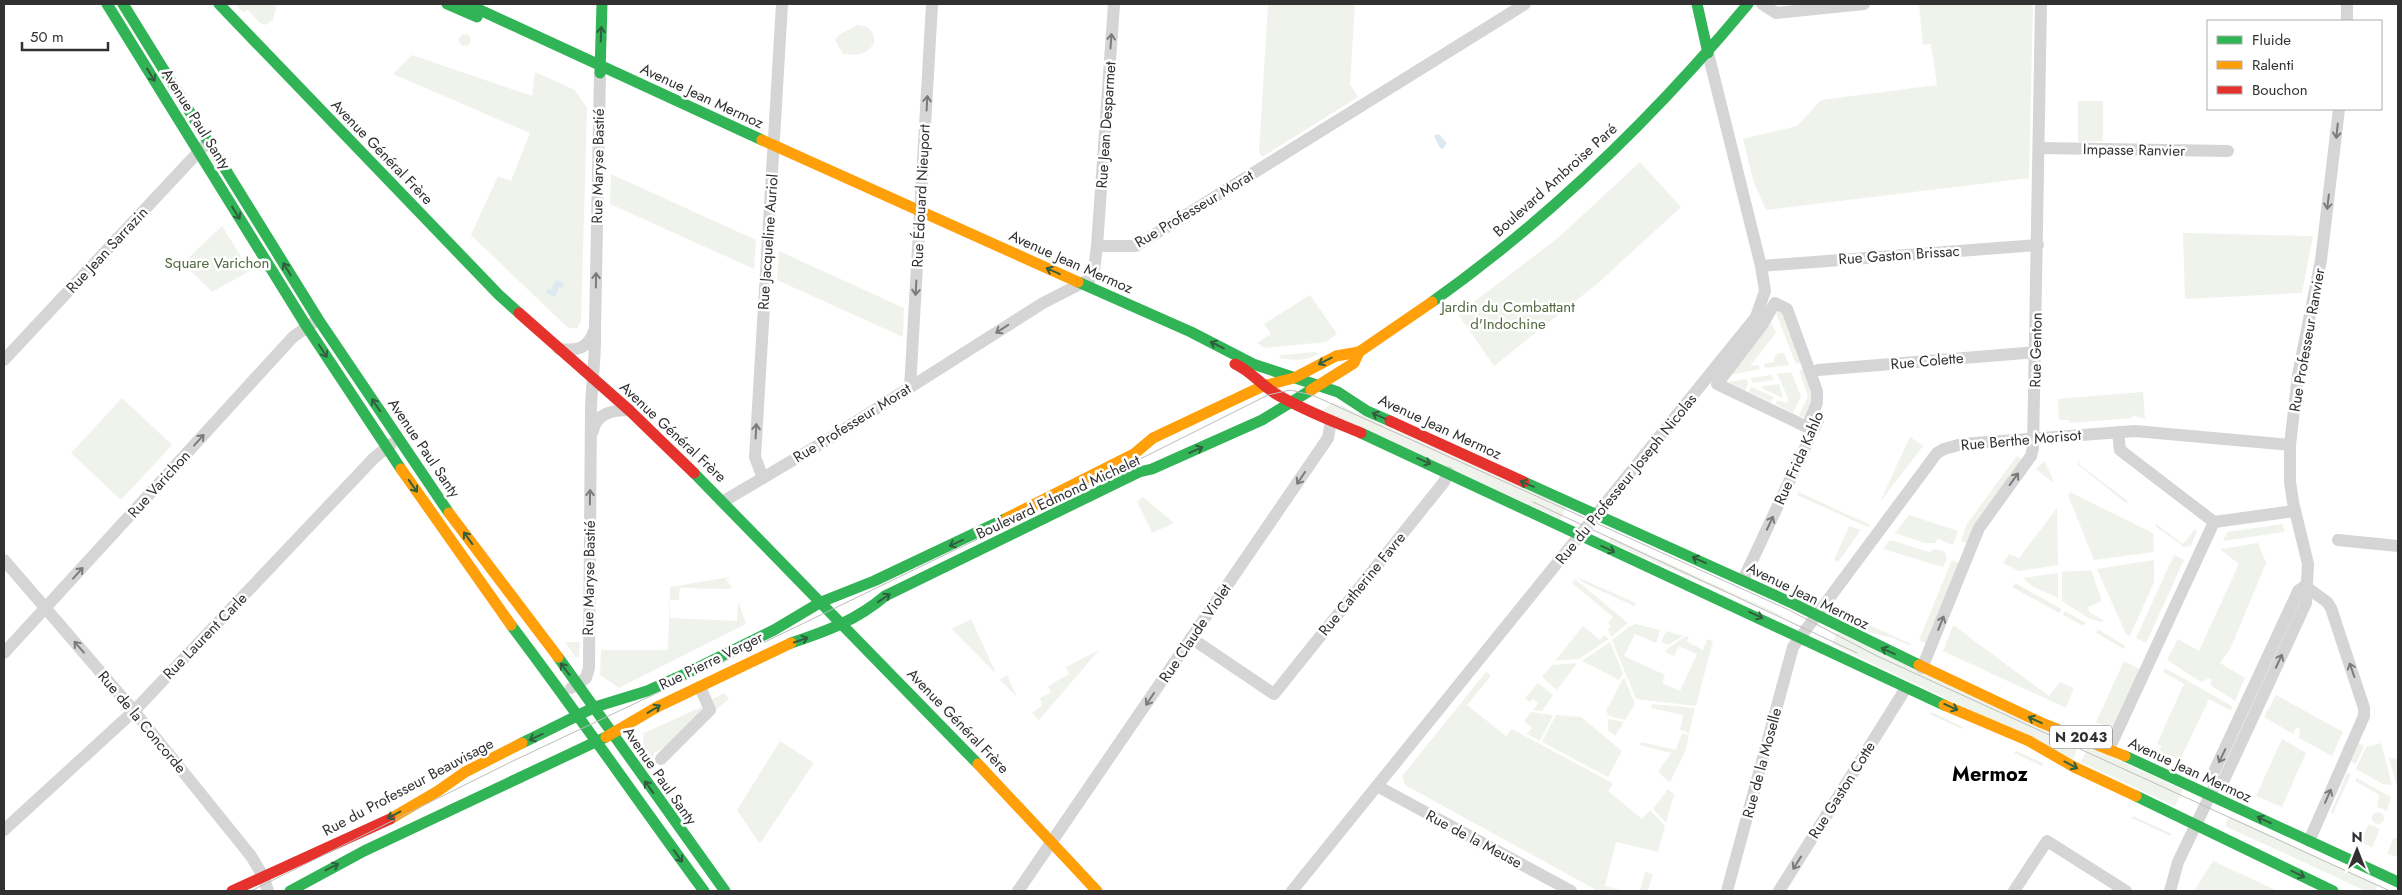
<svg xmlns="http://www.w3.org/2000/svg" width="2402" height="895" font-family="Jost,sans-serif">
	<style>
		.green { fill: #f0f3ec }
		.water { fill: #dde9f0 }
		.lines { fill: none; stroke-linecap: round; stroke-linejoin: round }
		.street { stroke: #d5d5d5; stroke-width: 12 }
		.fast { stroke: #30b455; stroke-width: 11 }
		.slow { stroke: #ff9f0a; stroke-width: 11 }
		.jam { stroke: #e5322d; stroke-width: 11 }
		.tram { stroke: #bdbdbd; stroke-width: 1 }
		.oneway { stroke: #315f3e }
		.oneway2 { stroke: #7b7b7b }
		.labels { text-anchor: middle; stroke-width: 5; stroke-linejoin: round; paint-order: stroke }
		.shield { fill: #fff; stroke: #6f6f6f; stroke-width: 1 }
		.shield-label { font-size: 14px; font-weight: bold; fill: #313131 }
		.street-label { font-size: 15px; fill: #313131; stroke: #fff }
		.park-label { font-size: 15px; fill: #536941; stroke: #fff }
		.district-label { font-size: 20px; font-weight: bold; fill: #000; stroke: #fff }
	</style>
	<rect width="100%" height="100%" fill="#fff"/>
	<g class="green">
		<polygon points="235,4 277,4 273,20 265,25 259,22 248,10 243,12"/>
		<polygon points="1268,4 1355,4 1350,84 1358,97 1262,157 1259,152"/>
		<polygon points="1919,4 2033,4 2029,178 1766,210 1753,180 1743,139 1797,126 1821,100 1937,85 1931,44 1923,45"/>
		<path d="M857,25C869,26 875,31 874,43C867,55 856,56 843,54L835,40L840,34Z"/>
		<circle cx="465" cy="40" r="6"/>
		<polygon points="412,55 532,96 535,72 575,90 587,108 581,321 577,329 567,327 471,235 498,176 511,181 530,133 393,74"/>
		<polygon points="2078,101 2103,101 2103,141 2078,142"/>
		<polygon points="1640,162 1681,207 1597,284 1494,366 1458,314 1559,237"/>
		<polygon points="611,174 756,240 754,269 610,204"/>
		<polygon points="222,226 250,271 212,292 183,263"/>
		<polygon points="2183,233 2313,236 2302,293 2185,299"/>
		<polygon points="779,251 904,308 903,337 777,280"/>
		<polygon points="1310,295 1337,334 1326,342 1265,348 1257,343 1271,334 1264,324"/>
		<polygon points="1784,311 1804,362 1796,364 1776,313"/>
		<polygon points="1770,320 1776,333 1750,366 1759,365 1760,369 1730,375"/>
		<path d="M1316,352L1318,354C1304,362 1294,360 1279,358L1280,355Z"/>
		<polygon points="1778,353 1784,353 1789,365 1765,368 1764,364 1774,362 1774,358"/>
		<polygon points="1806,369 1815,392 1807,419 1799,415 1808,397 1799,370"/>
		<polygon points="1791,372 1801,396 1793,413 1776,404 1777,400 1787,403 1788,398 1777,374"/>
		<polygon points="1772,375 1773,380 1752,383 1751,378"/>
		<polygon points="1747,379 1748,384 1745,391 1728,382"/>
		<polygon points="1779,384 1783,398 1761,388 1762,386"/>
		<polygon points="1751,387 1774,397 1771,402 1749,392"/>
		<polygon points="2143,392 2145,419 2132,415 2132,418 2069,423 2069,420 2059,420 2058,399"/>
		<polygon points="122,398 172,445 121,500 71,453"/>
		<polygon points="1333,402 1566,507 1561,519 1322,411"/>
		<polygon points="1910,437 1923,446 1880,502"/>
		<polygon points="2017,456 2024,461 1969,544 1961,541 1967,524"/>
		<polygon points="2044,461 2053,479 2052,482 2036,469"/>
		<polygon points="2079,461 2080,465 2128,501 2126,503 2078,465"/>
		<polygon points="1799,492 1870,525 1868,527 1797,495"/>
		<polygon points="2070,492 2153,533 2154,552 2094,560 2068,495"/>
		<polygon points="1143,497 1174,523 1152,533 1137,501"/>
		<polygon points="2057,508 2058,565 2019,571 2003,563 2009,554 2019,558"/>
		<polygon points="1909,515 1958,531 1953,545 1938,539 1935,543 1925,543 1895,533"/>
		<polygon points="2156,524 2183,544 2195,529 2197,531 2191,546 2184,547 2155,526"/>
		<polygon points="2283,524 2284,532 2223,541 2227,532"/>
		<polygon points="1849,526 1861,530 1838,562 1834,560"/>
		<polygon points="1611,537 1783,616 1782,617 1609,542"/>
		<polygon points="1890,540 1930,552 1934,549 1944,551 1947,559 1943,567 1883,549"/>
		<polygon points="2258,543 2266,563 2231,647 2220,663 2245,678 2235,701 2210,685 2212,680 2209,678 2201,682 2167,660 2178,639 2199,651 2239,564 2220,549"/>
		<polygon points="2174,555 2184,560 2146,643 2136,638"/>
		<polygon points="1952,560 1961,564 1927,644 1919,640"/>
		<polygon points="2154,560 2154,582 2130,636 2126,634 2097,569"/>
		<polygon points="2091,570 2102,601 2088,607 2089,612 2103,620 2102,622 2090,619 2062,601 2062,572"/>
		<polygon points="2058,573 2058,598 2032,586 2023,578"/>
		<polygon points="729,577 726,580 732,587 730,589 680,588 679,600 670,600 670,618 737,621 738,601 746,624 619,688 600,675 601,650 668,650 670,587"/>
		<polygon points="1577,577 1636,603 1634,606 1584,583"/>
		<polygon points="1575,579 1628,623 1611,637 1608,630 1611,626 1608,623 1613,617 1572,583"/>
		<polygon points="2015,583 2062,609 2059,613 2012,587"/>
		<polygon points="2065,611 2086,623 2083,626 2063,615"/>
		<polygon points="1846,614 1911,644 1911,646 1893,638 1865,631 1843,619"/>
		<polygon points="971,619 995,671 994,672 952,629"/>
		<polygon points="1636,624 1660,630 1656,643 1635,634 1624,656 1665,675 1662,683 1680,691 1697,654 1679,646 1674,656 1665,652 1667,649 1686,636 1689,637 1687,642 1703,650 1707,639 1713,641 1696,706 1636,699 1612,640 1629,627"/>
		<polygon points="1953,625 2049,696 2060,682 2074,688 2066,708 1943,651"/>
		<polygon points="1583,626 1600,640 1604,635 1609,639 1579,659 1555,661"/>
		<polygon points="2098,629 2125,646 2124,649 2096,633"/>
		<polygon points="1666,631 1683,636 1668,645 1661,642"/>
		<polygon points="1837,632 2080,743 2073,759 1832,644"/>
		<polygon points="565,642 580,642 579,658 575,657"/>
		<polygon points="1610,642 1623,673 1619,680 1582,661"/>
		<polygon points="1099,650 1039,720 1032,713 1042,706 1040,698 1051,693 1048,686 1069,674 1066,667"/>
		<polygon points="2124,661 2140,669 2113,730 2096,722"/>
		<polygon points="1577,663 1557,690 1542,677 1552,665"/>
		<polygon points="2165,668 2232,706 2231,711 2209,699 2180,760 2159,751 2162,746 2157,744 2184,684 2163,672"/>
		<polygon points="1486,672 1491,676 1467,705 1506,736 1512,729 1607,780 1613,784 1608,791 1642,819 1650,810 1665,826 1658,852 1616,842 1605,886 1624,891 1598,891 1405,785 1402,776"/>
		<polygon points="1007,675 1017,697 1000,680"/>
		<polygon points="1624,677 1635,704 1625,720 1609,716 1606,711"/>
		<polygon points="1538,683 1553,695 1542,711 1533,710 1538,703 1533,699 1530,702 1525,698"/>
		<polygon points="724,693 729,699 716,710 711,700"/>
		<polygon points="2276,695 2343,732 2332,756 2299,738 2300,728 2296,728 2293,734 2264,717"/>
		<polygon points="1652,704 1695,708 1689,733 1680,730 1683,715 1651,708"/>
		<polygon points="701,707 704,712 668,746 654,753 652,760 642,748 644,733"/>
		<polygon points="1531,712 1553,715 1540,741 1527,734 1532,728 1524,721"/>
		<polygon points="1931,712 1963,727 1962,729 1929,714"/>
		<polygon points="1556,715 1581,717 1622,751 1608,777 1542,742"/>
		<polygon points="1608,719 1624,722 1615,736 1608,730"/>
		<polygon points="1682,733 1689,735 1685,752 1670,782 1658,772 1671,753 1640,745 1641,742 1676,750"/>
		<polygon points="2282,739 2306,753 2282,807 2256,796"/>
		<polygon points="780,741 814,763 760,844 737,810"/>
		<polygon points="2358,743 2364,746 2356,764 2348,760"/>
		<polygon points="2381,743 2391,781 2392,785 2383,784 2356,769 2366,747"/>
		<polygon points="2088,746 2183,790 2175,806 2081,762"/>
		<polygon points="2016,751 2043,763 2042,766 2014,753"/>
		<polygon points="2389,758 2398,759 2398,786 2397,786"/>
		<polygon points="2347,773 2351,774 2333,814 2331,812"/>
		<polygon points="2357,778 2391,797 2387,811 2377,807 2379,795 2355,781"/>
		<polygon points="1668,789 1674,794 1666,823 1653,809"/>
		<circle cx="2378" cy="818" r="6"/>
		<polygon points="2133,816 2172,834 2170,836 2132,818"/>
		<polygon points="2229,816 2377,885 2375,891 2366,891 2225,826"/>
		<polygon points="2369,824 2380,829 2372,847 2360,842"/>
		<polygon points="2398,837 2398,857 2387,854 2393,839"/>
		<polygon points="2213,861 2278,891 2194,891"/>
		<polygon points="1645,872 1653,874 1648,891 1640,891"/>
	</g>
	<g class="water">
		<polygon points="1437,134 1440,135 1447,143 1443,149 1440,148 1434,136"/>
		<polygon points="556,280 564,283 562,288 559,287 555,297 546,293 547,289 551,290"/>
	</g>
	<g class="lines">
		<g class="street">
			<polyline points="1762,4 1776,13 1864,4"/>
			<polyline points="2347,21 2347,4"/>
			<polyline points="2039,148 2228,151"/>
			<polyline points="1097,246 1114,4"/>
			<polyline points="1761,266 2038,245"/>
			<polygon points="1775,303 1787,309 1817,391 1817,403 1807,427 1717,384 1762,325"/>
			<path d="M559,349C577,351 588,349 594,331"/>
			<polyline points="4,360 204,146"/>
			<polyline points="1818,370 2036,352"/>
			<polyline points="910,388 932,4"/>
			<path d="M593,431C596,413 613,410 629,410"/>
			<polyline points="2118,432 2120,450 2214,522"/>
			<polyline points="763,478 755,457 782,4"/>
			<polyline points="724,501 827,440 1043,303 1090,279 1094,270 1097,246 1136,246 1525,4"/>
			<polyline points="2214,522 2294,511"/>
			<polyline points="2338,540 2398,546"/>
			<polyline points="4,560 134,711 251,856 263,876 268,891"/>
			<polyline points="1743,580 1818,420"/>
			<polyline points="2305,586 2327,602 2331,608 2364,708 2364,716 2309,841"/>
			<polyline points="1191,638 1274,694 1444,482 1448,472"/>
			<polyline points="4,653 293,337 314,322"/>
			<polyline points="1922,668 1979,528 2031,456 2033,448 2041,4"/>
			<path d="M571,688L586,678L589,668L591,407C592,380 596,355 595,328L600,73"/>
			<polyline points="2109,749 2214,522"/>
			<polyline points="661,759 710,710 700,687"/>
			<polyline points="2216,783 2223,782 2306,603 2308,564 2293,502 2290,482 2290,445 2298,375 2321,260 2339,109"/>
			<polyline points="1377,786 1571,891"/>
			<polyline points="4,830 134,711 374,458 391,444"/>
			<polyline points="1018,891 1328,438 1331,421"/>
			<polyline points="1292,891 1756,317 1765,291 1761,266 1708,53"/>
			<polyline points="1727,891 1793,647 1937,453 1944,449 1962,444 2135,431 2290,445"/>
			<polyline points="1779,891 1906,688"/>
			<polyline points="2014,891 2047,841 2126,891"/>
			<polyline points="2170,891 2178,862 2216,783 2212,776 2295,598 2298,591 2305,586"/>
		</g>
		<g class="fast">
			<polyline points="107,4 307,327 401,469"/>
			<polyline points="123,4 318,319 449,513"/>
			<polyline points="219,4 499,295 519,313"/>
			<polyline points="447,4 477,17"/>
			<polyline points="467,4 762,140"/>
			<polyline points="1697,4 1708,53"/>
			<polyline points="600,73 602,4"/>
			<polyline points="1078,282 1191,332 1253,364 1338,392 1367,411 1390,421"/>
			<path d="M1432,302C1550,218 1655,116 1748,4"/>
			<polyline points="1361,433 1944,705"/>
			<polyline points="694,473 978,764"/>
			<polyline points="1524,482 1792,603 1919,665"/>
			<path d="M511,625C577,712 639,803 704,891"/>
			<path d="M791,643C827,631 857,620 885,596L1139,472L1152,469L1262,420L1311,390"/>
			<polyline points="558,657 725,891"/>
			<polyline points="522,743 595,707 647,691 685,674 774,630 821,602 874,581 1007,518"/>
			<polyline points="2125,756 2398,882"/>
			<polyline points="2136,796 2333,891"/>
			<polyline points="290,891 364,851 606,737"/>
		</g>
		<g class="slow">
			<polyline points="762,140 1078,282"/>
			<polyline points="1311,390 1354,363 1359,352 1432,302"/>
			<polyline points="401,469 511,625"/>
			<polyline points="449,513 558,657"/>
			<polyline points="1007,518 1134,454 1153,438 1263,386 1294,378 1336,356 1359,352"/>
			<polyline points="1919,665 2042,723 2125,756"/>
			<polyline points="1944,705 2029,741 2074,767 2136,796"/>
			<polyline points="606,737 657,707 791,643"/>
			<polyline points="978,764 1097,891"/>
			<polyline points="390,819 438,791 465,772 522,743"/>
		</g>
		<g class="jam">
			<polyline points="519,313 629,410 694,473"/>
			<path d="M1235,364C1251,371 1261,385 1276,394C1305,411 1330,420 1361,433"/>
			<polyline points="1390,421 1524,482"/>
			<polyline points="232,891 390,819"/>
		</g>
		<g class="tram">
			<polyline points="1533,502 1857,653"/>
			<polyline points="251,891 515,760 740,654 1054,502 1268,395 1290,390 1312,395 1789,610 1877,656 2390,891"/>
		</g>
	</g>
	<defs><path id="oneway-shaft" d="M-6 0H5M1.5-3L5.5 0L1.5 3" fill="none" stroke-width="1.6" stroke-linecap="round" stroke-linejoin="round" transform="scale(1.25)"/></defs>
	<g class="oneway">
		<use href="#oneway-shaft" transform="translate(601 34) rotate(-88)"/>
		<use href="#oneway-shaft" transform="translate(151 75) rotate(58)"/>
		<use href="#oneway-shaft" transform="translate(236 213) rotate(58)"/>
		<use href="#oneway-shaft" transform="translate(287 269) rotate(-121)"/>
		<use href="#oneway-shaft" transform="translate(1053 271) rotate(-156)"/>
		<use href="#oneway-shaft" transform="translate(1217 345) rotate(-154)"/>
		<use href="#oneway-shaft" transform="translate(323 351) rotate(57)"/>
		<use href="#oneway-shaft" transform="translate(1325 361) rotate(153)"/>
		<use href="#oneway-shaft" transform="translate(376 405) rotate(-124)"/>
		<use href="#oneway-shaft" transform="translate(1379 416) rotate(-155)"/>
		<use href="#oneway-shaft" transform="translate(1196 450) rotate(-24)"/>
		<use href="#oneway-shaft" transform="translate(1424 461) rotate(24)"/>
		<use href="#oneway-shaft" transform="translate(1527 484) rotate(-157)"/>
		<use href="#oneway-shaft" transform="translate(413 486) rotate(55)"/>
		<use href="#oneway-shaft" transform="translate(468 538) rotate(-126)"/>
		<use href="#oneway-shaft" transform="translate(956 543) rotate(155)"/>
		<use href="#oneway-shaft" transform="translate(1608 549) rotate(25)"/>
		<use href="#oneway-shaft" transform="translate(1699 560) rotate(-155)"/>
		<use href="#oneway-shaft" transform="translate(884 598) rotate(-34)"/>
		<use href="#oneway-shaft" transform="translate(1756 615) rotate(25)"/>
		<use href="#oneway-shaft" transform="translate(801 640) rotate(-19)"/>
		<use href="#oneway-shaft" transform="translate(1888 651) rotate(-155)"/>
		<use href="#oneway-shaft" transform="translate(565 669) rotate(-128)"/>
		<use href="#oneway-shaft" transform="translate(1951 707) rotate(24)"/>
		<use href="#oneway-shaft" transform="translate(654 709) rotate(-31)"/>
		<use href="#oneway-shaft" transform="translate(2035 720) rotate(-155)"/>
		<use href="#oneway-shaft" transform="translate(536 737) rotate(155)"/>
		<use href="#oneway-shaft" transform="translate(2071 765) rotate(28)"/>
		<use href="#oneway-shaft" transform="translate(649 787) rotate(-126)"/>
		<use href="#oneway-shaft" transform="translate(394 815) rotate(152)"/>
		<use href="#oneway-shaft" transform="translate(2264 820) rotate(-155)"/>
		<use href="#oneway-shaft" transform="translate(678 856) rotate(54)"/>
		<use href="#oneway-shaft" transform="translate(332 867) rotate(-27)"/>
		<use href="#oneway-shaft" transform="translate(2298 874) rotate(26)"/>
	</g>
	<g class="oneway2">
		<use href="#oneway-shaft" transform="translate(1111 41) rotate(-86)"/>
		<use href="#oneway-shaft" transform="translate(927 103) rotate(-87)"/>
		<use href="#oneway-shaft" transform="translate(2337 131) rotate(96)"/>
		<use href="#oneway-shaft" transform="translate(2328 202) rotate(97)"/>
		<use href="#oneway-shaft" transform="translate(596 280) rotate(-89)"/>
		<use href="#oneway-shaft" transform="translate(916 288) rotate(93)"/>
		<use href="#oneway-shaft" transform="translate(1002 329) rotate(147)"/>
		<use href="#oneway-shaft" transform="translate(756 431) rotate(-87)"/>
		<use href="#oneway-shaft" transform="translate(199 440) rotate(-48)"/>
		<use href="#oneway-shaft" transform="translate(1301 478) rotate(124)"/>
		<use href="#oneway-shaft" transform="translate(2014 479) rotate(-54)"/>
		<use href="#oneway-shaft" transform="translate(590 497) rotate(-89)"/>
		<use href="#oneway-shaft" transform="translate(1770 523) rotate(-65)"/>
		<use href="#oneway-shaft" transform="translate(78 573) rotate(-48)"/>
		<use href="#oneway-shaft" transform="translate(1941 623) rotate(-68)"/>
		<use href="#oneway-shaft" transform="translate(79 647) rotate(-131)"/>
		<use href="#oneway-shaft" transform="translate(2279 661) rotate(-65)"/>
		<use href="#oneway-shaft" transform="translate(2352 670) rotate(-109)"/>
		<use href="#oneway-shaft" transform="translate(1150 699) rotate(124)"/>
		<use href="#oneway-shaft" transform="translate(2222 756) rotate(116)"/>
		<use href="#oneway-shaft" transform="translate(2328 796) rotate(-66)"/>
		<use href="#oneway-shaft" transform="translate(1797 863) rotate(122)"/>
	</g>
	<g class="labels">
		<rect class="shield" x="2050" y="725.5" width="62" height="23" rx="4"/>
		<g class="shield-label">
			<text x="2081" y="742">N 2043</text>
		</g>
		<g class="street-label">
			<text transform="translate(702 96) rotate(25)" y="5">Avenue Jean Mermoz</text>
			<text transform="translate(196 119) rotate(58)" y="5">Avenue Paul Santy</text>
			<text transform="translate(1106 125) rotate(-86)" y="5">Rue Jean Desparmet</text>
			<text transform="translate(2134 150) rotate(1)" y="5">Impasse Ranvier</text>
			<text transform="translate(382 152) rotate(46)" y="5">Avenue Général Frère</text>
			<text transform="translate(598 166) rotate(-89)" y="5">Rue Maryse Bastié</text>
			<text transform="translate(1555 180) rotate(-42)" y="5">Boulevard Ambroise Paré</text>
			<text transform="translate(921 196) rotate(-87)" y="5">Rue Édouard Nieuport</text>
			<text transform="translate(1194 209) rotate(-31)" y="5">Rue Professeur Morat</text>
			<text transform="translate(768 242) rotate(-86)" y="5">Rue Jacqueline Auriol</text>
			<text transform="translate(107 250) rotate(-47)" y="5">Rue Jean Sarrazin</text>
			<text transform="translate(1899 255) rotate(-4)" y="5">Rue Gaston Brissac</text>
			<text transform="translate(1071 262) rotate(24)" y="5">Avenue Jean Mermoz</text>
			<text transform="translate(2307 340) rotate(-80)" y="5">Rue Professeur Ranvier</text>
			<text transform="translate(2036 350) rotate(-89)" y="5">Rue Genton</text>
			<text transform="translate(1927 361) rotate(-5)" y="5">Rue Colette</text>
			<text transform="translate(852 423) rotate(-32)" y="5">Rue Professeur Morat</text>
			<text transform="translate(1440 427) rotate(25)" y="5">Avenue Jean Mermoz</text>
			<text transform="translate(673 432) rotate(43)" y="5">Avenue Général Frère</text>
			<text transform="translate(2021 440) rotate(-5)" y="5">Rue Berthe Morisot</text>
			<text transform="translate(424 448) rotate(56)" y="5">Avenue Paul Santy</text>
			<text transform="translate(1799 458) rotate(-66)" y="5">Rue Frida Kahlo</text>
			<text transform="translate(1626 479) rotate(-51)" y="5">Rue du Professeur Joseph Nicolas</text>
			<text transform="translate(159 484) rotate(-48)" y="5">Rue Varichon</text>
			<text transform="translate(1058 497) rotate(-25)" y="5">Boulevard Edmond Michelet</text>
			<text transform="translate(589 578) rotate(-89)" y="5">Rue Maryse Bastié</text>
			<text transform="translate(1362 584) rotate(-51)" y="5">Rue Catherine Favre</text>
			<text transform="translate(1808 596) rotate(26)" y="5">Avenue Jean Mermoz</text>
			<text transform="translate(1195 633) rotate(-56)" y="5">Rue Claude Violet</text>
			<text transform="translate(205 636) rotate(-46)" y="5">Rue Laurent Carle</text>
			<text transform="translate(711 661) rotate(-26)" y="5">Rue Pierre Verger</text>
			<text transform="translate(958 721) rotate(46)" y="5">Avenue Général Frère</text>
			<text transform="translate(142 722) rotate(50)" y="5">Rue de la Concorde</text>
			<text transform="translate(1762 763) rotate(-75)" y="5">Rue de la Moselle</text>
			<text transform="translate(2190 770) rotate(25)" y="5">Avenue Jean Mermoz</text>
			<text transform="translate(660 776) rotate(55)" y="5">Avenue Paul Santy</text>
			<text transform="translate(408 787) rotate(-28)" y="5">Rue du Professeur Beauvisage</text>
			<text transform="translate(1842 790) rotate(-58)" y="5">Rue Gaston Cotte</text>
			<text transform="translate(1474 839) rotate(28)" y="5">Rue de la Meuse</text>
		</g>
		<g class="park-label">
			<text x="217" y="268">Square Varichon</text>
			<text x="1508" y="312">Jardin du Combattant<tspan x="1508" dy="17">d'Indochine</tspan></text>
		</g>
		<g class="district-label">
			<text x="1990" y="781">Mermoz</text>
		</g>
	</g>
	<rect width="2402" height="895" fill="none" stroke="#313131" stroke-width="10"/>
	<rect x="2207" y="20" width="175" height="90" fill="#ffffff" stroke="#adadad"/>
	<rect x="2217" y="36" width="25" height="8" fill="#30b455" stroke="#adadad"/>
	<text x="2252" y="45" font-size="15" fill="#313131">Fluide</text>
	<rect x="2217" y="61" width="25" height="8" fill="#ff9f0a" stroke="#adadad"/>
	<text x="2252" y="70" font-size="15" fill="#313131">Ralenti</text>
	<rect x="2217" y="86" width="25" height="8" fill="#e5322d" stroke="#adadad"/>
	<text x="2252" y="95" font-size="15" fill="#313131">Bouchon</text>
	<g transform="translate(2357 850)" stroke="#ffffff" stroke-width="4" paint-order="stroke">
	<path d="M0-4L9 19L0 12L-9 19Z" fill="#313131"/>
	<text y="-8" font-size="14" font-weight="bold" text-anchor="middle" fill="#313131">N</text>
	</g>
	<path d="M22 42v8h86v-8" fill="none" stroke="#313131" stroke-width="2.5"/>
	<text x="30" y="42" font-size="15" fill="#313131" stroke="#ffffff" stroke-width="4" paint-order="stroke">50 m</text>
</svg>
